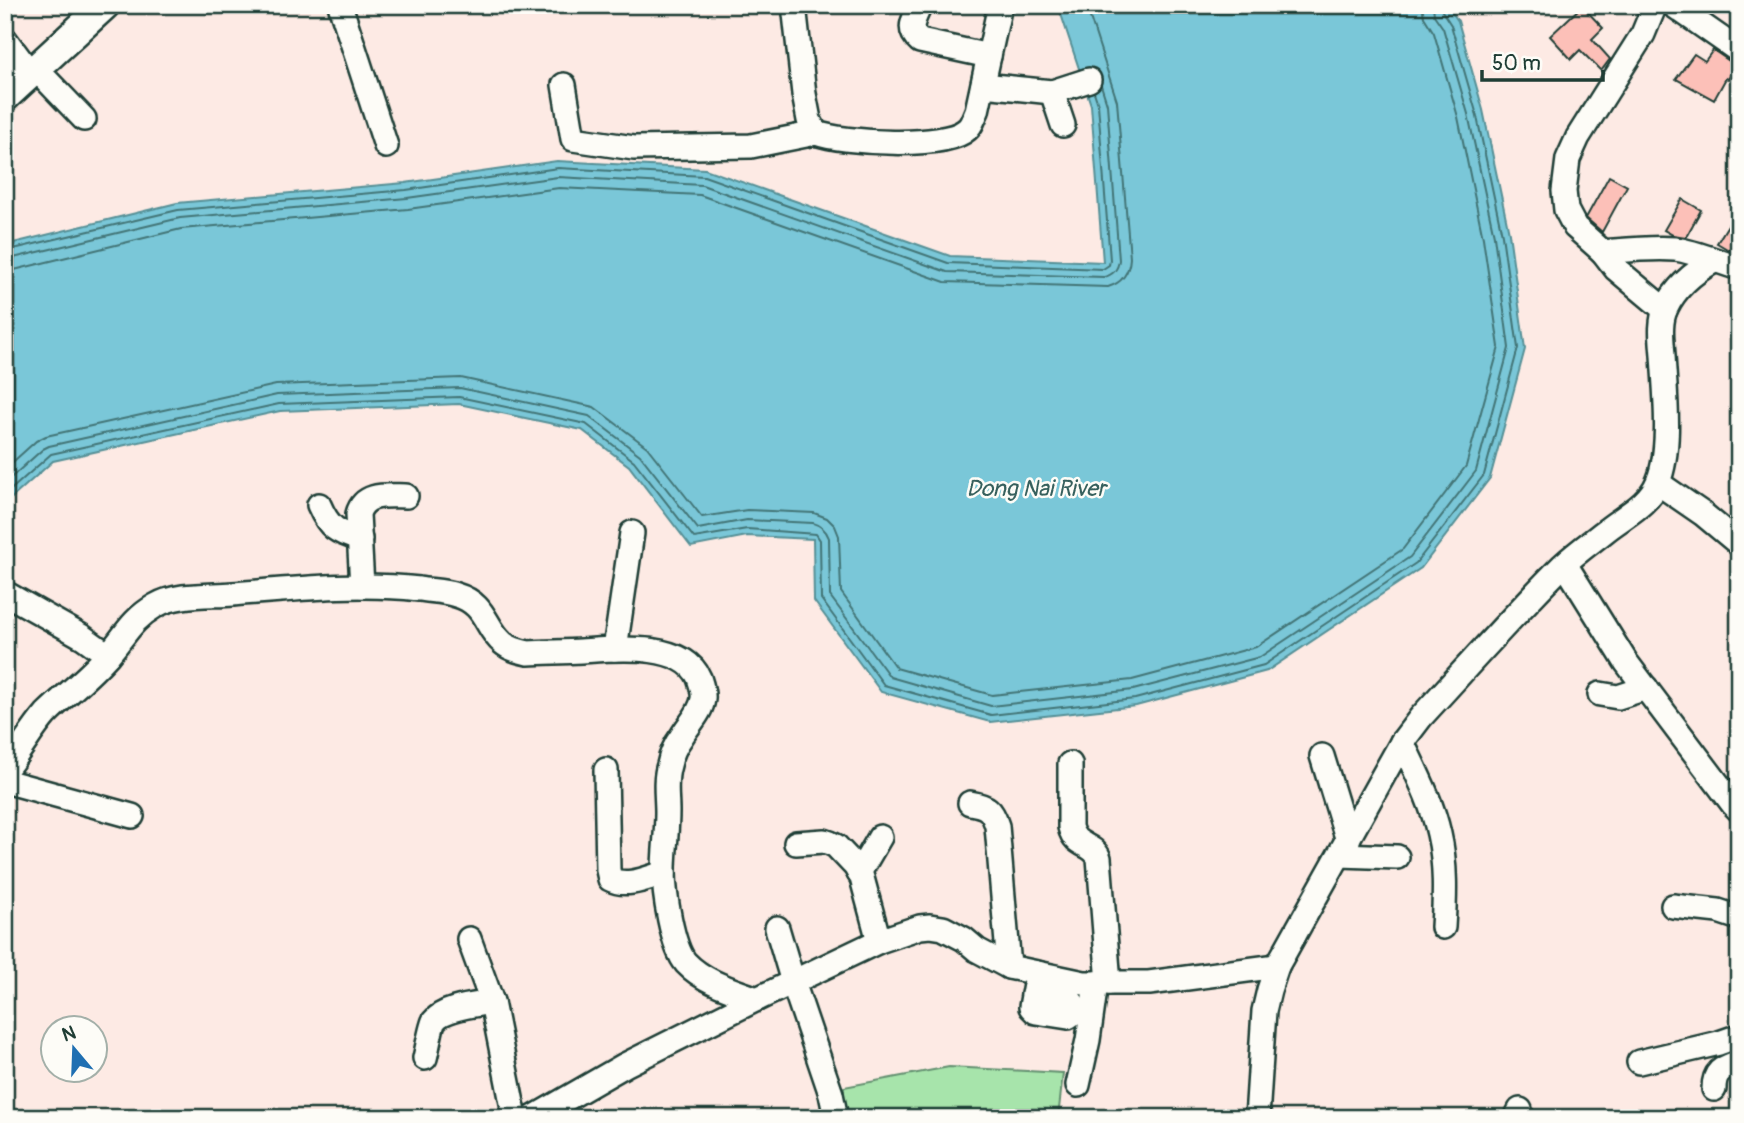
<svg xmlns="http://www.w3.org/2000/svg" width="1744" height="1123" font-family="Pangolin,sans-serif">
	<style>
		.green { fill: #a7e4ab; stroke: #639070; stroke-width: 2 }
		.water { fill: #7ac7d8; stroke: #569096; stroke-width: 2 }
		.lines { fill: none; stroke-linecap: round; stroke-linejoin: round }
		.shore { stroke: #437476; stroke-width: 2 }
		.building { fill: #fcc0b8; stroke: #1f3d34; stroke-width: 2 }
		.minor-casing { stroke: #1f3d34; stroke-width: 28 }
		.major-casing { stroke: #1f3d34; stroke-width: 33 }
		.minor { stroke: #fdfcf7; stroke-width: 23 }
		.major { stroke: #fdfcf7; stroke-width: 28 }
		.labels { text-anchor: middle; stroke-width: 5; stroke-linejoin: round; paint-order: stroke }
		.water-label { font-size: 23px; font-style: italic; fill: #36605d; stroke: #fdfcf7 }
	</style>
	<rect width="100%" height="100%" fill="#fdeae4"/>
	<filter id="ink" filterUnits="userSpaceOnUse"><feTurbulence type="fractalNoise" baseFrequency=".0143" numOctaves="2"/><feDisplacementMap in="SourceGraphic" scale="14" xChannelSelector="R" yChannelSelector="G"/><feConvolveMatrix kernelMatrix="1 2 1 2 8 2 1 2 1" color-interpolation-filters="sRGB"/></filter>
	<g filter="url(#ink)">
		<polygon class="green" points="949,1067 1063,1073 1058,1118 843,1118 844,1087"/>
		<polygon class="water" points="1058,5 1447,5 1458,21 1483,110 1509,233 1525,349 1490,478 1421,568 1267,671 1136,706 990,722 881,692 814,601 813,539 747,536 691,547 629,466 582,430 459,404 280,411 53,461 5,504 5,245 177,203 405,183 557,161 705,169 950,256 1103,262 1091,105"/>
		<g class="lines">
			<g class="shore">
				<polyline points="5,251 178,210 406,190 558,168 704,176 948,263 1103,269 1109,265 1110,260 1098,104 1094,92"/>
				<path d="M5,260L180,218L407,198L558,177L702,185L947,272L1104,277C1113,275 1118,269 1119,260L1107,104L1101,85"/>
				<path d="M5,271L14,270L181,229L408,209L559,188L700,195L945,282L1108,287C1122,283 1129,273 1130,258L1117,101L1086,5"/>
				<polyline points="5,469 36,441 46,436 276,385 461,378 594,407 647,447 702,517 747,510 814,513 827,518 835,526 839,536 841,592 896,668 992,695 1132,680 1256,647 1403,549 1466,466 1499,347 1483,238 1458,117 1434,33 1424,17 1422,5"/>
				<path d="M5,483L43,449L49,446L277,395L460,388L589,416L640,455L698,529L747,520L813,523C821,525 826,530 829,538L830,596L890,677L991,706L1133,690L1260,657L1410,557L1476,471L1509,348L1494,236L1468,114L1443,28L1434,15L1433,5"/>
				<polyline points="5,495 51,454 279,404 459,397 586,424 634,461 694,538 747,529 816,534 820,540 821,599 884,685 991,715 1135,699 1264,665 1416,563 1484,475 1518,348 1502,235 1476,112 1451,25 1442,11 1442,5"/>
			</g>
		</g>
		<g class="building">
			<polygon points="1582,6 1603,28 1592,39 1610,59 1601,71 1580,50 1571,59 1550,36"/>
			<polygon points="1713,50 1731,62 1738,65 1728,79 1726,78 1714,100 1676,79 1694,54 1705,61"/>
			<polygon points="1609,176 1627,186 1602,232 1586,218"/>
			<polygon points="1682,199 1701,210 1686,237 1673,235 1664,230"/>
			<polygon points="1739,207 1739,234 1729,250 1717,243"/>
		</g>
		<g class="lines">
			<g class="minor-casing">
				<g id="minor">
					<polyline points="340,5 386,146"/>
					<path d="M794,5L804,94L809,120L816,133C843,143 945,149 966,130C972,126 974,117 977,111L1000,5"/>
					<path d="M920,5C914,20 906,29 920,41L989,56"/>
					<polyline points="1655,5 1643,34 1578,137 1568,159 1564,191 1566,210 1575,227 1603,252 1616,269 1665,310"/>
					<polyline points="1673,5 1739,51"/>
					<polyline points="5,39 31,74"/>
					<polyline points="36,69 84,119"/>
					<polyline points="564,85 573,139 634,148 751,146 816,133"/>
					<polyline points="983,85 1052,92 1089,80"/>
					<polyline points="1052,92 1063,125"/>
					<path d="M1603,252C1627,250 1652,247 1675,249C1697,252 1718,262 1739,268"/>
					<polyline points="1658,483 1703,514 1739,544"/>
					<path d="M319,505C329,528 336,532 360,539"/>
					<polyline points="1565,564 1626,662 1733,804 1739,810"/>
					<path d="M362,586L358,514C364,492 387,496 406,496"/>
					<polyline points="5,593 83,637 108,655"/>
					<polyline points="615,649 632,533"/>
					<polyline points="1600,694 1618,697 1646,688"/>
					<path d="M1402,742C1416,772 1432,802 1439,834C1446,864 1445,896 1443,927"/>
					<polyline points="1322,756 1348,841"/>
					<path d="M1070,764V827C1075,848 1092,842 1099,858L1109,983"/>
					<path d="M5,770C20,752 31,731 46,714C66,694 89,677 108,655C125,636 131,620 155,606C177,593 209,596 233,594C295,589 358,582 419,589C432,591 445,591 456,595C487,604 484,627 503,643C510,649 519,651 528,653C545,652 563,652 581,651C613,649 683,641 699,678C701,684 704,692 703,699C701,713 689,724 682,736C676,744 671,755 669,765C664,780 667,797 667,812C667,832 664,852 664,871C664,893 672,947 686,963C704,982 733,990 757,999L879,941L920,927L930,926L943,928L964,939L977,950L1009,967L1084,983H1149L1277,966"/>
					<path d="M606,770L608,870L610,879C627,888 647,878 664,873"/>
					<polyline points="5,781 132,816"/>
					<path d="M970,803C987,806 992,809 997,826L1009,967"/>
					<polyline points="796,843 824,841 830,843 836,846 855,866 862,878 879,941"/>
					<polyline points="1340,855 1397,857"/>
					<polyline points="859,873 880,837"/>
					<polyline points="1673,906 1718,911 1739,918"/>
					<polyline points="777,928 793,982 831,1094 836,1118"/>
					<polyline points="469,939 492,1002 514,1113 517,1118"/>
					<polyline points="1033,994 1071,1001 1073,1004 1071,1015 1068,1017 1036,1012 1031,1007 1037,973"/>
					<path d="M425,1058C427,1051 431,1026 434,1021C444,1007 476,1005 492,1002"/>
					<polyline points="1639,1062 1719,1043 1739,1036"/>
					<polyline points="1078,1085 1088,1040 1096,983"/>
					<path d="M1714,1089C1714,1070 1723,1068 1739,1062"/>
					<polyline points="533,1118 625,1065 757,999"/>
					<path d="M1257,1118L1264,1011L1269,990L1277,966L1402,742L1421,717C1468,666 1514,614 1563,565C1576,553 1590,543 1604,532C1623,516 1648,506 1658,482C1672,448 1665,392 1663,355C1662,341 1659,322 1666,308C1676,287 1694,272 1714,261"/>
					<polyline points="1516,1118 1520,1110"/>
				</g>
			</g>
			<g class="major-casing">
				<polyline id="major" points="5,97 105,5"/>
			</g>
			<use href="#minor" class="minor"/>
			<use href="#major" class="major"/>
		</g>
	</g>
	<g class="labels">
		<g class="water-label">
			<text x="1036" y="496">Dong Nai River</text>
		</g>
	</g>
	<rect width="1744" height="1123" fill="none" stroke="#fdfcf7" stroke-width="28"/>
	<rect x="14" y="14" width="1716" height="1095" fill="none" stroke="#1f3d34" stroke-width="2.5" filter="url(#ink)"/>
	<g transform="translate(74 1049) rotate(341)"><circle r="33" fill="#fdfcf7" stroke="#a4b0a9" stroke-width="2"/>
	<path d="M0-5L12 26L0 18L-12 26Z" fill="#1f6fb2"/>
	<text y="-10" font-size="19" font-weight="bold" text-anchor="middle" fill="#1f3d34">N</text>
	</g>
	<path d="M1482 70v10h121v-10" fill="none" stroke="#1f3d34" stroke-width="3.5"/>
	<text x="1492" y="70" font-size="21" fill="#1f3d34" stroke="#fdfcf7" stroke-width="5" paint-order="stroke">50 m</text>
</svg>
